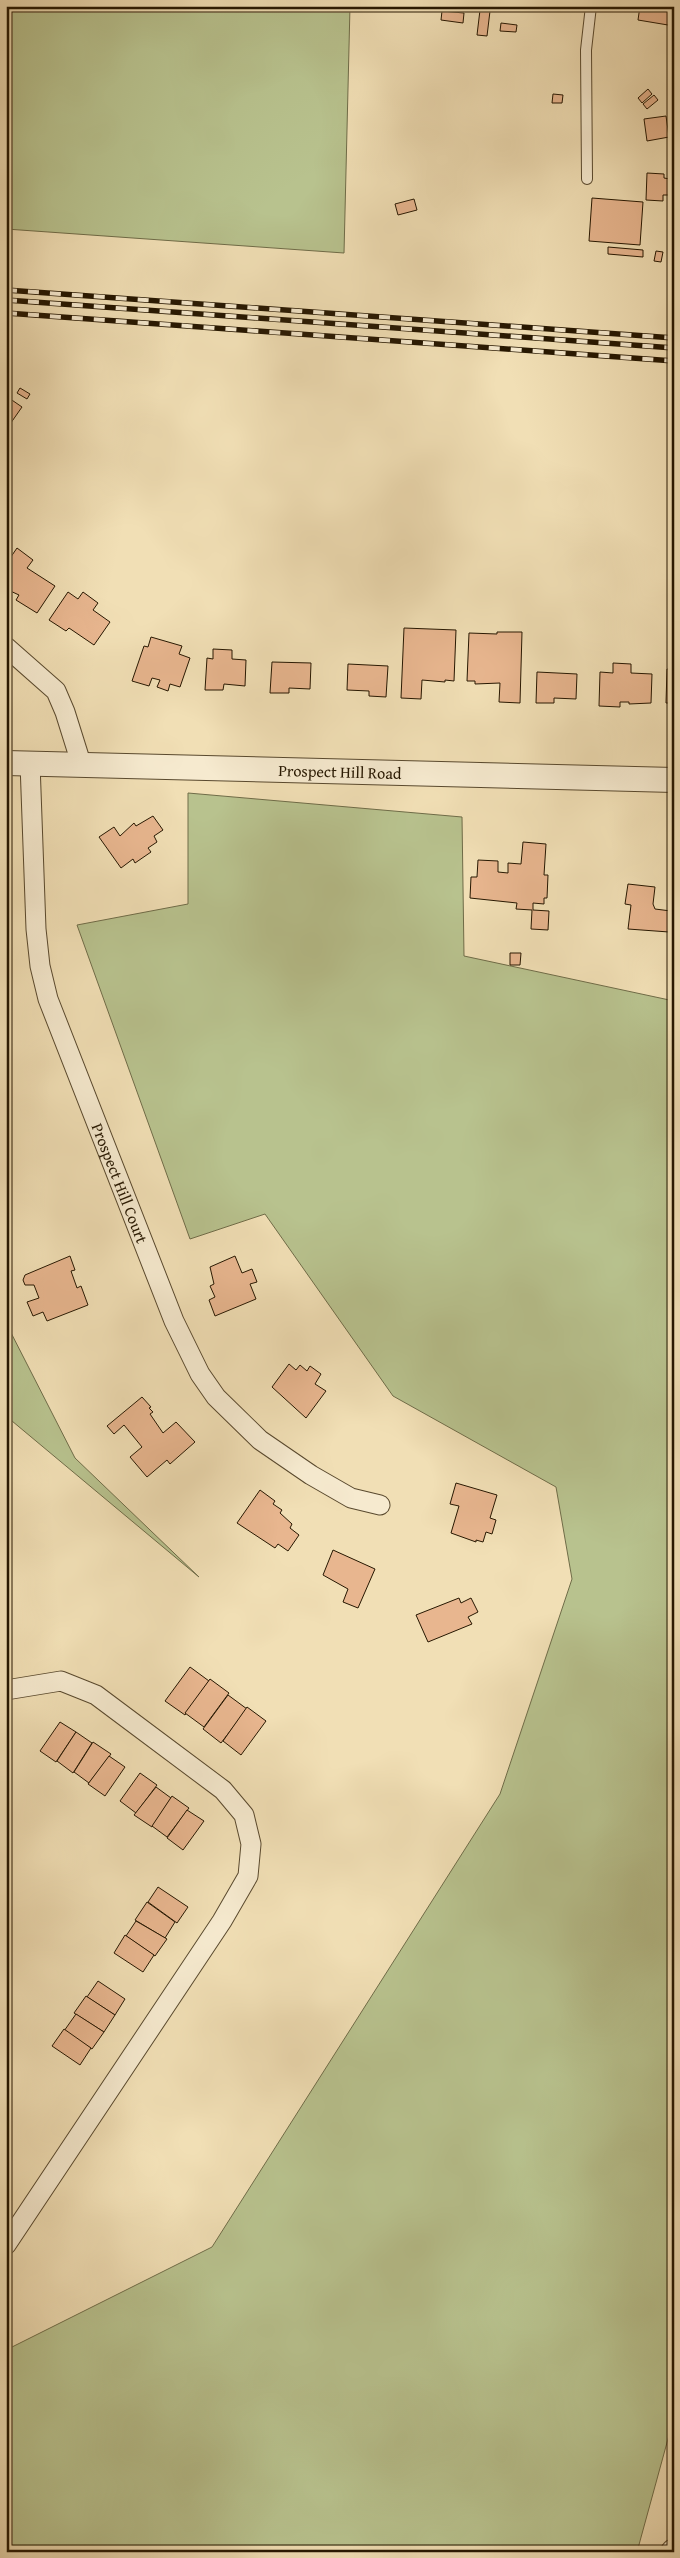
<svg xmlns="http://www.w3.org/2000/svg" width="680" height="2558" font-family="'Gentium Book Plus',serif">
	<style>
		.green { fill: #b8c28e; stroke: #6f6c48 }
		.building { fill: #e8b68f; stroke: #261701 }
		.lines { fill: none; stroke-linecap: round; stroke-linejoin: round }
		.service-casing { stroke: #59492e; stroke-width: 12 }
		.minor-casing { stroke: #59492e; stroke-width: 21 }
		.tertiary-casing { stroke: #59492e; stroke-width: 26 }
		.service { stroke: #f6eacf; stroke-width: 10 }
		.minor { stroke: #f6eacf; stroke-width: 19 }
		.tertiary { stroke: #f6eacf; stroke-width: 24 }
		.rail-casing { stroke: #261701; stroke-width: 5.5 }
		.rail { stroke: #f6eacf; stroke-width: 4; stroke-dasharray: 11; stroke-linecap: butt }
		.labels { text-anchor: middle; stroke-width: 4; stroke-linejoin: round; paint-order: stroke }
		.street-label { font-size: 16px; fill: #261701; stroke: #f6eacf }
	</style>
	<rect width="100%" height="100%" fill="#f1dfb5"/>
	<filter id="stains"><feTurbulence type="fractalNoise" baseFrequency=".004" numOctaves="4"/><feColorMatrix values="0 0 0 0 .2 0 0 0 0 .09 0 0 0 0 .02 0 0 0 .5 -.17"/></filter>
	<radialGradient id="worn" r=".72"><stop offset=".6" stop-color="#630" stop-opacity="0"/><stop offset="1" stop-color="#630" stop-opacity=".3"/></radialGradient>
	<g class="green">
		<polygon points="6,6 350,6 344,253 6,229"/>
		<polygon points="188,793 462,817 464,956 674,1001 674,2417 637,2552 6,2552 6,2350 212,2247 500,1794 572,1579 556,1487 393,1396 265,1214 190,1239 77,925 188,904"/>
		<polygon points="6,1323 75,1458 199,1577 6,1416"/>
	</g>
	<g class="building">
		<polygon points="640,6 674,6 674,26 638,20"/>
		<polygon points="480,10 490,11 487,36 477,35"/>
		<polygon points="442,11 464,13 463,23 441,20"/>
		<polygon points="501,23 517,25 516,32 500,31"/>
		<polygon points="648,89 652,94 642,103 638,98"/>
		<polygon points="553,94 563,95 562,103 552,103"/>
		<polygon points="654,95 658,100 647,109 643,104"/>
		<polygon points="666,116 669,137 647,141 644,119"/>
		<polygon points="647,173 664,174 664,178 670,179 669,195 663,195 663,201 646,200"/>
		<polygon points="592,198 643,202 640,245 589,241"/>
		<polygon points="414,199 417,210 398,215 395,204"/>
		<polygon points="608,247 643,250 643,257 608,254"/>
		<polygon points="656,251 663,252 661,262 654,261"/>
		<polygon points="20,388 30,394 27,399 17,393"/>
		<polygon points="6,396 22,407 8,427 6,426"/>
		<polygon points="17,548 33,560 27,568 55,586 37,613 16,600 19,595 6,589 6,564"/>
		<polygon points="68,592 78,599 83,592 98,603 93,610 110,622 94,645 69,628 66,631 49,620"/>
		<polygon points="404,628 456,630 454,681 445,680 445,682 422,680 421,699 401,698"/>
		<polygon points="497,632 522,632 520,703 499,702 500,683 475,684 475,681 467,681 469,633 497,634"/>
		<polygon points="151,637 182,646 179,654 190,658 180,687 170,684 168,691 157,687 160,680 152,678 149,686 132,681 144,646 148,647"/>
		<polygon points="213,649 232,650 232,659 246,660 245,686 224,684 223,690 205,690 207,658 213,659"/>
		<polygon points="272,662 311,663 310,689 289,688 289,693 270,693"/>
		<polygon points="613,663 631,664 631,673 652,674 651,703 629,704 629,702 620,702 620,707 599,706 600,672 613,673"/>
		<polygon points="348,664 388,666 386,697 369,696 369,691 347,690"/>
		<polygon points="667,669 674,670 674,703 666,703"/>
		<polygon points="537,672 577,674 576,699 554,698 554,703 536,703"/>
		<polygon points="153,816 163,830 154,836 157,842 148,848 151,852 135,863 133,859 121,868 99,837 114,827 120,836 134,823 136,826"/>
		<polygon points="523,842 546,844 544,875 548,875 547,898 544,898 544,904 533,903 533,910 549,911 548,930 531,929 532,910 516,909 517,903 470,898 471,877 477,877 478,860 498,861 498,872 508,873 508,863 521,864"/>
		<polygon points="628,884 655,887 653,904 655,909 671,911 672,906 674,906 674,938 669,937 669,932 628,929 631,905 625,904"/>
		<polygon points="510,953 521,953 520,965 510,965"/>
		<polygon points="70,1256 75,1270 71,1271 77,1288 81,1286 88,1305 47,1321 43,1312 33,1316 27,1302 39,1298 34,1285 25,1285 23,1280 25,1275"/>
		<polygon points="235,1256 242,1273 252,1269 257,1282 250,1284 256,1299 215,1316 209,1300 215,1297 210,1286 214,1284 210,1267"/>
		<polygon points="289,1364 296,1370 300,1365 307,1371 310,1366 321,1374 315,1384 326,1391 306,1418 272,1387"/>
		<polygon points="142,1397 151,1407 149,1408 153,1412 150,1414 163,1433 176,1422 195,1442 170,1464 167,1460 147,1477 130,1457 142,1447 124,1425 114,1434 107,1426"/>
		<polygon points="456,1483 497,1495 490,1518 496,1520 492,1534 486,1532 483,1542 476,1540 476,1542 451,1533 459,1506 450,1504"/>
		<polygon points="260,1490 275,1501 273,1504 282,1510 280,1513 292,1524 290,1528 299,1535 288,1551 278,1544 275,1548 237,1523"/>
		<polygon points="333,1550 375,1569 358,1608 343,1602 348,1589 323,1575"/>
		<polygon points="459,1598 461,1603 471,1598 478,1612 468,1617 472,1624 428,1642 416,1615"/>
		<polygon points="190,1667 209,1681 185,1715 165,1701"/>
		<polygon points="210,1679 229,1693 204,1727 185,1713"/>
		<polygon points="228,1695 247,1709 221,1743 203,1729"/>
		<polygon points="247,1707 266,1721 241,1755 223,1741"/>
		<polygon points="60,1722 76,1732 56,1762 40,1751"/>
		<polygon points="76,1732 92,1743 73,1773 57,1761"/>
		<polygon points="93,1742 111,1754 89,1783 74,1772"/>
		<polygon points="109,1756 125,1767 105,1796 88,1784"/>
		<polygon points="140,1773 157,1785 136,1813 120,1801"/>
		<polygon points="156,1787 171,1798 152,1827 134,1815"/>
		<polygon points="172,1796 189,1808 167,1837 152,1826"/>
		<polygon points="187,1810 204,1821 183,1850 167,1838"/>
		<polygon points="158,1887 188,1907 177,1923 148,1902"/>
		<polygon points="147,1902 175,1922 165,1938 135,1920"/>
		<polygon points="136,1921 167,1939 155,1956 126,1936"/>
		<polygon points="125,1935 154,1955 143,1972 114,1953"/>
		<polygon points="98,1981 125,1999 115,2015 87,1997"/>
		<polygon points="86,1996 115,2015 104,2032 74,2013"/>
		<polygon points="76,2014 104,2032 92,2049 64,2031"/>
		<polygon points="64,2029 91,2048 80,2065 52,2046"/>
	</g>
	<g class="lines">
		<g class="service-casing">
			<polyline id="service" points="587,179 586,50 591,6"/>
		</g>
		<g class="minor-casing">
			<g id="minor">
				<polyline points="6,647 56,691 65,712 81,763"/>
				<path id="s1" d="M30,763L36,929L40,966L48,999L174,1321L200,1374L216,1397L260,1440L311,1475L351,1498L380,1505"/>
				<polyline points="6,1690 61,1681 96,1695 223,1790 244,1815 251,1844 248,1876 222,1921 6,2245"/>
			</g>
		</g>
		<g class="tertiary-casing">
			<g id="tertiary">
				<path id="s2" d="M6,763L674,780"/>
				<polyline points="673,2552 674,2551"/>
			</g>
		</g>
		<use href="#service" class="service"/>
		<use href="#minor" class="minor"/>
		<use href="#tertiary" class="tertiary"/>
		<g class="rail-casing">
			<g id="rail">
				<polyline points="6,290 674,338"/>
				<polyline points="6,300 674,348"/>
				<polyline points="6,313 674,361"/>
			</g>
		</g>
		<use href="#rail" class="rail"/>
	</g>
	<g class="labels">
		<g class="street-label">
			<text dy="6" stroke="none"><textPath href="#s2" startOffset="334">Prospect Hill Road</textPath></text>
			<text dy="6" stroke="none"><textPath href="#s1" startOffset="435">Prospect Hill Court</textPath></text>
		</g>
	</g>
	<rect width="680" height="2558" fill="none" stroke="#f1dfb5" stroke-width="25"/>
	<rect x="8" y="8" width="665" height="2543" fill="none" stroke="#261701" stroke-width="2.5"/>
	<rect x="12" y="12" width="655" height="2533" fill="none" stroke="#261701"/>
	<rect width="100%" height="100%" filter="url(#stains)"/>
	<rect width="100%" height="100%" fill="url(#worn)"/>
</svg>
